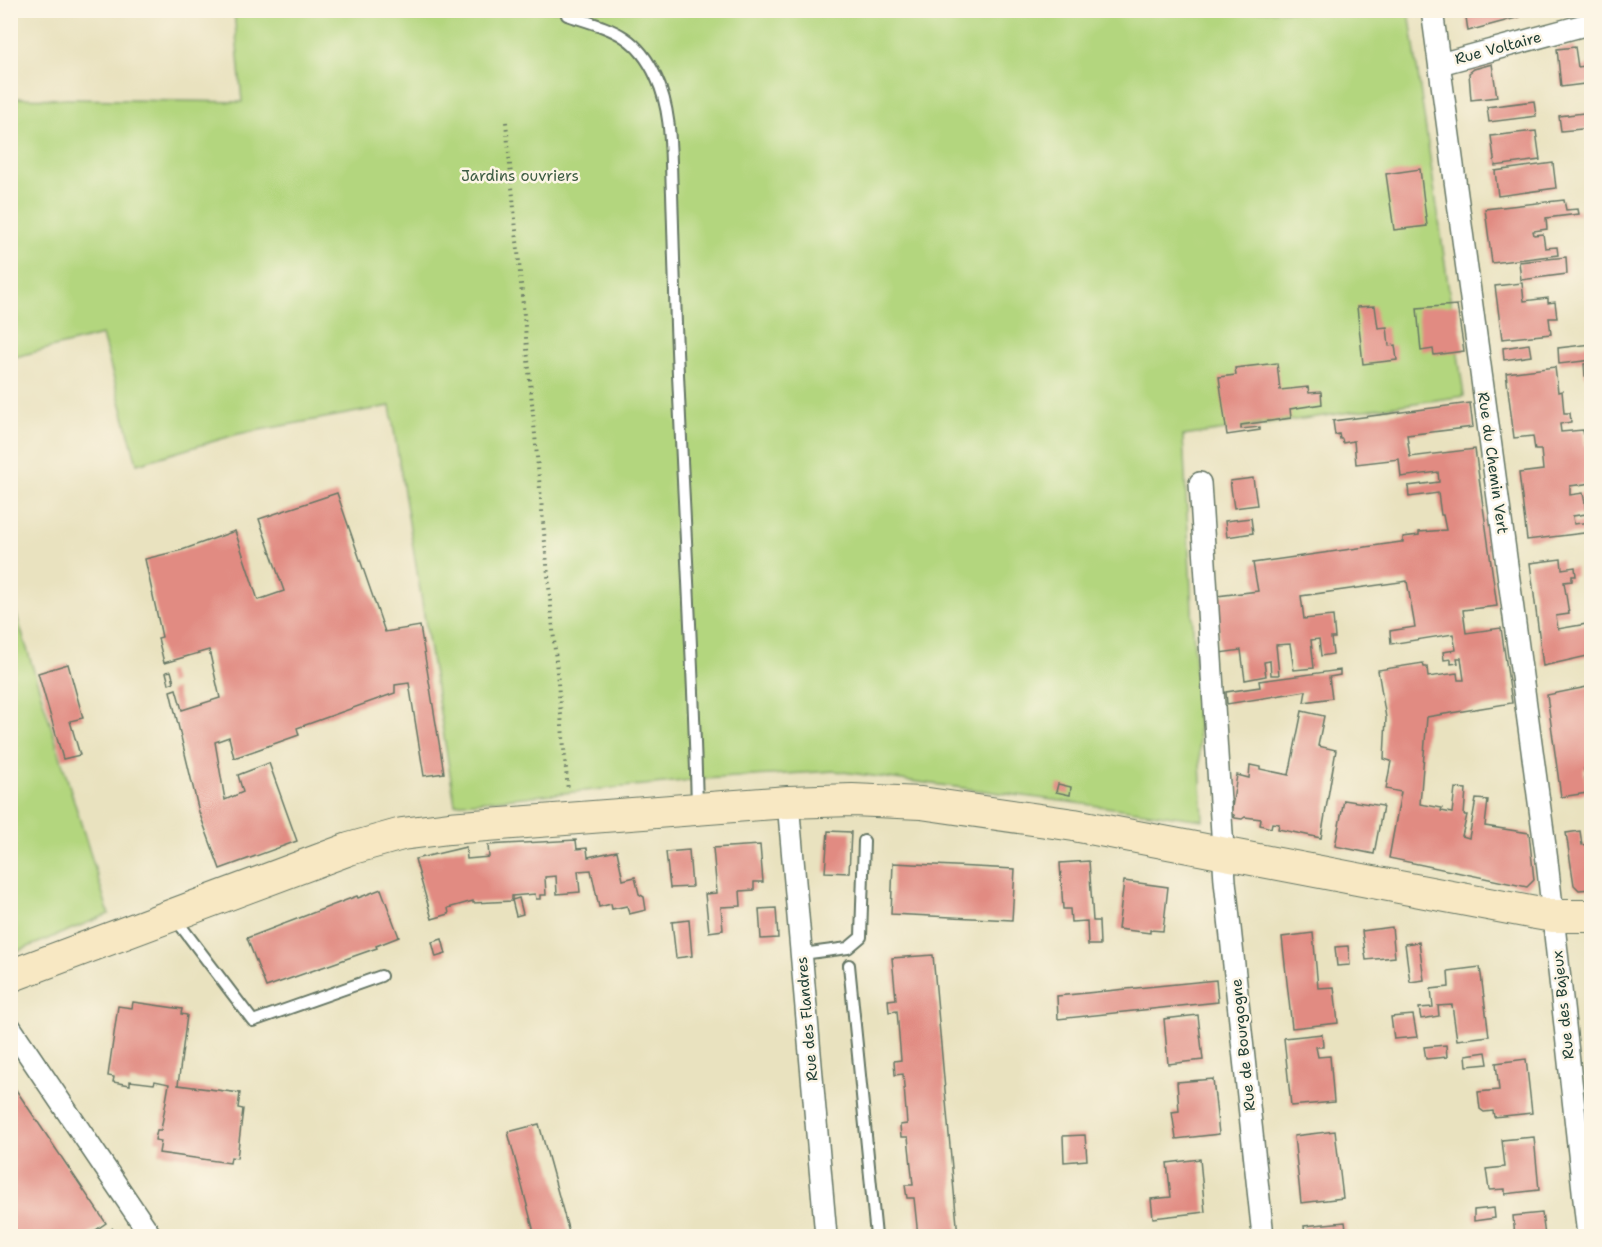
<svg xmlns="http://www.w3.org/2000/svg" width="1602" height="1247" font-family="'Shantell Sans',sans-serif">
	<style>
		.green { fill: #b3d67e; stroke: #698a59; stroke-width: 1.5 }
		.building { fill: #e18b82 }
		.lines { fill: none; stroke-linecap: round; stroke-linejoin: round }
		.service-casing { stroke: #667765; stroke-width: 14 }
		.minor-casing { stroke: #667765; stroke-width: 24 }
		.secondary-casing { stroke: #667765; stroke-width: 34 }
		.path { stroke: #667765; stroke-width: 4; stroke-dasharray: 1.5 4.5; stroke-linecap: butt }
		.service { stroke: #fff; stroke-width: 10 }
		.minor { stroke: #fff; stroke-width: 21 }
		.secondary { stroke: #f8e8c3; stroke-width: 32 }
		.labels { text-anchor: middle; stroke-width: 5; stroke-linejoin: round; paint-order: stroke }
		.street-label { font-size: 15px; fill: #1f3d34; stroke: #fcf5e5 }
		.park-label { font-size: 15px; fill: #3d5c43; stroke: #fcf5e5 }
	</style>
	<rect width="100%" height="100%" fill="#fcf5e5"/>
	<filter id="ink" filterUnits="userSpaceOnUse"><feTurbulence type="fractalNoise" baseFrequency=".0167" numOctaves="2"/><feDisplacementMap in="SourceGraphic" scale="12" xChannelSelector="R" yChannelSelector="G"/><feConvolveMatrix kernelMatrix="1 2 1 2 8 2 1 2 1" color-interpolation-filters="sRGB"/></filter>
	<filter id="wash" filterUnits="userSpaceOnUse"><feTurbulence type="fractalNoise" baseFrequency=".008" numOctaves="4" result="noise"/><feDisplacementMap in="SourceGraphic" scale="24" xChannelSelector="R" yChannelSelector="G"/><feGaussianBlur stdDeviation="1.35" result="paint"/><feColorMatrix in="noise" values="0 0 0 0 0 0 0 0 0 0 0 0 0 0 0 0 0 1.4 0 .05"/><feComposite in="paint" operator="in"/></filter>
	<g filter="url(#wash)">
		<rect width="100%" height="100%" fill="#e9e2bf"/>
		<g class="green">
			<polygon points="234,11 1409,11 1464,396 1183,436 1203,820 835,771 703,779 455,804 390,406 238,434 137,464 102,335 11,358 10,98 242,102"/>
			<polygon points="11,597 109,914 11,954 10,954"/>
		</g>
		<g id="blocks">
			<g class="building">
				<polygon points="1465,10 1519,10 1520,17 1468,31"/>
				<polygon points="1575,47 1578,67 1592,65 1592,83 1561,87 1557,49"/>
				<polygon points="1492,64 1497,97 1471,100 1469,73 1474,69"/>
				<polygon points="1534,101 1536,116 1489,122 1487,107"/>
				<polygon points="1592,112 1592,128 1561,131 1559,116"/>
				<polygon points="1536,131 1540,160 1495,166 1491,136"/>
				<polygon points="1553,163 1556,188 1498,196 1495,171"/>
				<polygon points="1420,169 1427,226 1394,230 1386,174"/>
				<polygon points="1564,200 1566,210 1578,209 1579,214 1546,218 1547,229 1533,231 1534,235 1543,234 1545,248 1557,247 1558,255 1492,263 1485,209"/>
				<polygon points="1566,257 1567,274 1521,280 1519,262"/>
				<polygon points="1522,283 1524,301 1548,298 1548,303 1555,302 1557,318 1549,318 1551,334 1502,339 1495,286"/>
				<polygon points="1457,305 1464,351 1434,355 1433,349 1421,351 1417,308"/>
				<polygon points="1375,306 1378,328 1387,327 1389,346 1395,345 1397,360 1363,364 1357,307"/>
				<polygon points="1529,344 1531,356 1504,360 1503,348"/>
				<polygon points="1592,344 1592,360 1559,364 1558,348"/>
				<polygon points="1277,363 1280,390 1308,387 1309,393 1321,392 1322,404 1290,409 1291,418 1241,425 1241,429 1260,427 1260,430 1227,435 1219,377 1236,375 1235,368"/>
				<polygon points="1592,363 1592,375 1585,376 1584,364"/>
				<polygon points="1555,367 1558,392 1562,391 1564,413 1570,413 1571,422 1560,424 1561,432 1583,430 1585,446 1592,445 1592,483 1570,486 1570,495 1583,493 1585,503 1586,514 1573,516 1574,524 1592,522 1592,532 1527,540 1519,473 1543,470 1541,450 1535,450 1533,436 1514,438 1506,373"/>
				<polygon points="1470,403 1473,427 1407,435 1410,457 1475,449 1497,606 1463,610 1466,633 1501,628 1512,703 1427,717 1420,804 1442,808 1441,811 1452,813 1455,788 1466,789 1464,815 1467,815 1462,836 1469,838 1476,799 1488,800 1485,826 1529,833 1534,880 1527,887 1389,858 1401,792 1386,789 1391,761 1384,759 1386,718 1378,670 1423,663 1424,667 1427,667 1428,677 1457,673 1458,680 1464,680 1461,658 1457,658 1458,663 1451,664 1451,659 1444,660 1443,652 1456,650 1453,634 1391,644 1390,631 1415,627 1407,581 1301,596 1304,619 1333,616 1335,638 1331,638 1333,654 1321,656 1319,639 1311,640 1314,668 1294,670 1290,644 1276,645 1279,675 1271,675 1270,661 1264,662 1266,676 1245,680 1241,650 1220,653 1217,596 1258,591 1253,563 1401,542 1403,542 1403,537 1419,535 1419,532 1446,530 1443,515 1441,515 1438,493 1409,497 1408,486 1439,482 1438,472 1401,477 1399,459 1356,464 1354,441 1343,443 1342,439 1340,439 1339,434 1335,435 1333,421"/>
				<polygon points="1253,478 1257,505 1234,508 1230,481"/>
				<polygon points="337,493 385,632 420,626 444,773 424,776 409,683 395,685 395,693 297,728 299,735 234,758 229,737 215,742 225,800 243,792 238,775 269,763 297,841 220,869 199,812 170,691 176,689 182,710 220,698 209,650 164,663 158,638 162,637 145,559 182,550 235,531 258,600 284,591 259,519"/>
				<polygon points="1251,518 1253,533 1227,537 1225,521"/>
				<polygon points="1561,559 1562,569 1575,567 1576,576 1572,576 1572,581 1564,582 1569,614 1556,616 1558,629 1587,624 1588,634 1592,634 1592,655 1543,666 1530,563"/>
				<polygon points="68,664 83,718 70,721 80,755 63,759 38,673"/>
				<polygon points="1340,670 1340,675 1329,677 1332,698 1304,702 1306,691 1227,704 1226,692 1260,687 1259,681"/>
				<polygon points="171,671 174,682 169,684 166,672"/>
				<polygon points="1592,686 1592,768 1584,769 1587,793 1561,797 1547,695"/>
				<polygon points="1302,711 1324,716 1318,746 1336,750 1321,838 1278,829 1279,824 1272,823 1271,828 1260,825 1261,819 1245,817 1242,819 1235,818 1234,815 1231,814 1237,775 1249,778 1250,765 1260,767 1260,769 1289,775"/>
				<polygon points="1058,784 1071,787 1070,795 1056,792"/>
				<polygon points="1344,800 1383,806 1374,854 1335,846"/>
				<polygon points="828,831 851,832 849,873 825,872"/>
				<polygon points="1580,831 1582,845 1592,844 1592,889 1579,890 1574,885 1566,833"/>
				<polygon points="576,840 577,849 587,848 588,857 617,851 623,880 635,877 639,894 644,897 646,910 629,914 627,906 612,909 611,904 599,907 591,870 578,871 580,892 557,894 556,876 545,877 546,895 540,895 540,899 536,899 535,894 512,896 512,901 473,903 473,901 448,908 449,914 432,919 415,859 466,847 467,859 489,857 488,845"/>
				<polygon points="760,845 763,882 754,882 754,890 740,891 741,906 721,907 723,930 709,932 705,894 717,893 713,848"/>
				<polygon points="689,850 692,887 670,888 666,852"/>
				<polygon points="1089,861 1093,921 1099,921 1100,945 1088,945 1087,921 1071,922 1070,909 1063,909 1060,863"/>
				<polygon points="893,863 1015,869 1012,920 891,914"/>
				<polygon points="1124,881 1168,887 1163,931 1150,930 1150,933 1118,929"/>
				<polygon points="381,889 399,937 376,946 377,948 266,987 247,938 357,896 358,898"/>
				<polygon points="519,898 523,914 516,916 512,900"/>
				<polygon points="776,908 778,938 761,939 759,909"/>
				<polygon points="689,920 692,956 676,958 672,922"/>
				<polygon points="1392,927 1395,957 1366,960 1362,931"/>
				<polygon points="1313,933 1318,988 1334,987 1338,1023 1292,1028 1282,937"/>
				<polygon points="442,939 446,954 436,957 432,942"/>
				<polygon points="1419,942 1424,980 1410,982 1405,944"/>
				<polygon points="1348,946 1350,965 1337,966 1335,947"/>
				<polygon points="933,955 958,1236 918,1236 914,1198 907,1198 905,1185 913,1185 908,1137 901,1137 900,1125 907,1124 903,1074 895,1075 894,1061 901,1060 897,1011 889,1012 888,1000 896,999 892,958"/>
				<polygon points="1480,967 1489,1036 1457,1040 1452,1005 1438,1006 1439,1016 1421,1019 1419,1008 1433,1007 1431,989 1449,987 1448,971"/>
				<polygon points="1216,980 1218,1002 1058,1019 1057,996"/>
				<polygon points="133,1002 182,1009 181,1014 187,1015 178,1085 240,1093 238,1108 243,1109 237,1158 231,1157 230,1163 159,1153 161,1141 155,1140 157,1130 161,1130 169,1084 155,1081 154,1084 130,1081 130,1085 113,1082 114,1077 108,1076 118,1006 132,1008"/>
				<polygon points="1198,1015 1203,1060 1168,1064 1164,1019"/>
				<polygon points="1413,1015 1417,1037 1394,1039 1391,1017"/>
				<polygon points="1322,1034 1323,1047 1316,1047 1318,1057 1330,1056 1334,1102 1291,1106 1284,1038"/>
				<polygon points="1446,1045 1447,1057 1426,1059 1424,1047"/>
				<polygon points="1486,1052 1488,1064 1467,1066 1466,1055"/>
				<polygon points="1526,1059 1532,1113 1494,1117 1493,1111 1484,1112 1480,1109 1478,1092 1499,1090 1496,1063"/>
				<polygon points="1213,1079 1219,1134 1176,1139 1172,1112 1179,1111 1177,1082"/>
				<polygon points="10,1081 106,1223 87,1236 10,1236"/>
				<polygon points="539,1124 570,1236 535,1236 508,1132"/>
				<polygon points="1335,1131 1343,1198 1301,1203 1294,1136"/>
				<polygon points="1085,1135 1087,1160 1064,1162 1063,1136"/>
				<polygon points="1534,1137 1539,1190 1505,1194 1505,1189 1489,1190 1486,1169 1505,1167 1502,1140"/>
				<polygon points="1200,1159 1205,1212 1153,1218 1151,1199 1171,1197 1167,1163"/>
				<polygon points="1494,1208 1495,1218 1474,1221 1474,1210"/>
				<polygon points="1542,1213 1545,1236 1515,1236 1513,1216"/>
				<polygon points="1345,1222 1347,1236 1305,1236 1304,1226"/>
			</g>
		</g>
	</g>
	<g filter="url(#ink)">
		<use href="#blocks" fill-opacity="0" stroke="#667765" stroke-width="1.5"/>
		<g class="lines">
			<g class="service-casing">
				<g id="service">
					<path d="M567,15C610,29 636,33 656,77C673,113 670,155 672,193C673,237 675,281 676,325C682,485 693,646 697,806"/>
					<polyline points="174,917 253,1021 381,976"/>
					<polyline points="802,954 848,948 861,937 864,841"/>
					<polyline points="849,965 876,1236"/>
				</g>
			</g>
			<g class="minor-casing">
				<g id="minor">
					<polyline points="1432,10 1547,861 1588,1236"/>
					<polyline points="1440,64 1592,23"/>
					<polyline points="1200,483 1225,881 1263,1236"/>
					<polyline points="788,802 826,1236"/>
					<polyline points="10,1027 151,1236"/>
				</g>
			</g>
			<g class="secondary-casing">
				<polyline id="secondary" points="10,976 349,849 402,834 449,828 788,802 852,800 921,803 1074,825 1530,912 1553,916 1592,916"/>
			</g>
			<g class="path">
				<polyline points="506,122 568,791"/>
				<polyline points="102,1236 117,1227"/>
			</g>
			<use href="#service" class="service"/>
			<use href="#minor" class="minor"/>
			<use href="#secondary" class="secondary"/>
		</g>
	</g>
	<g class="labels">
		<g class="street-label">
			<text transform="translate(1498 48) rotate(-15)" y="5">Rue Voltaire</text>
			<text transform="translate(1493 463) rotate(82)" y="5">Rue du Chemin Vert</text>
			<text transform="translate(1563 1005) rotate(-96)" y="5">Rue des Bajeux</text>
			<text transform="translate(807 1019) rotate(-95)" y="5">Rue des Flandres</text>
			<text transform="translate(1243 1045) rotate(-96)" y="5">Rue de Bourgogne</text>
		</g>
		<g class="park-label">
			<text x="520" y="181">Jardins ouvriers</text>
		</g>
	</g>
	<rect width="1602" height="1247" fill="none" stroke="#fcf5e5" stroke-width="36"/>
</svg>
